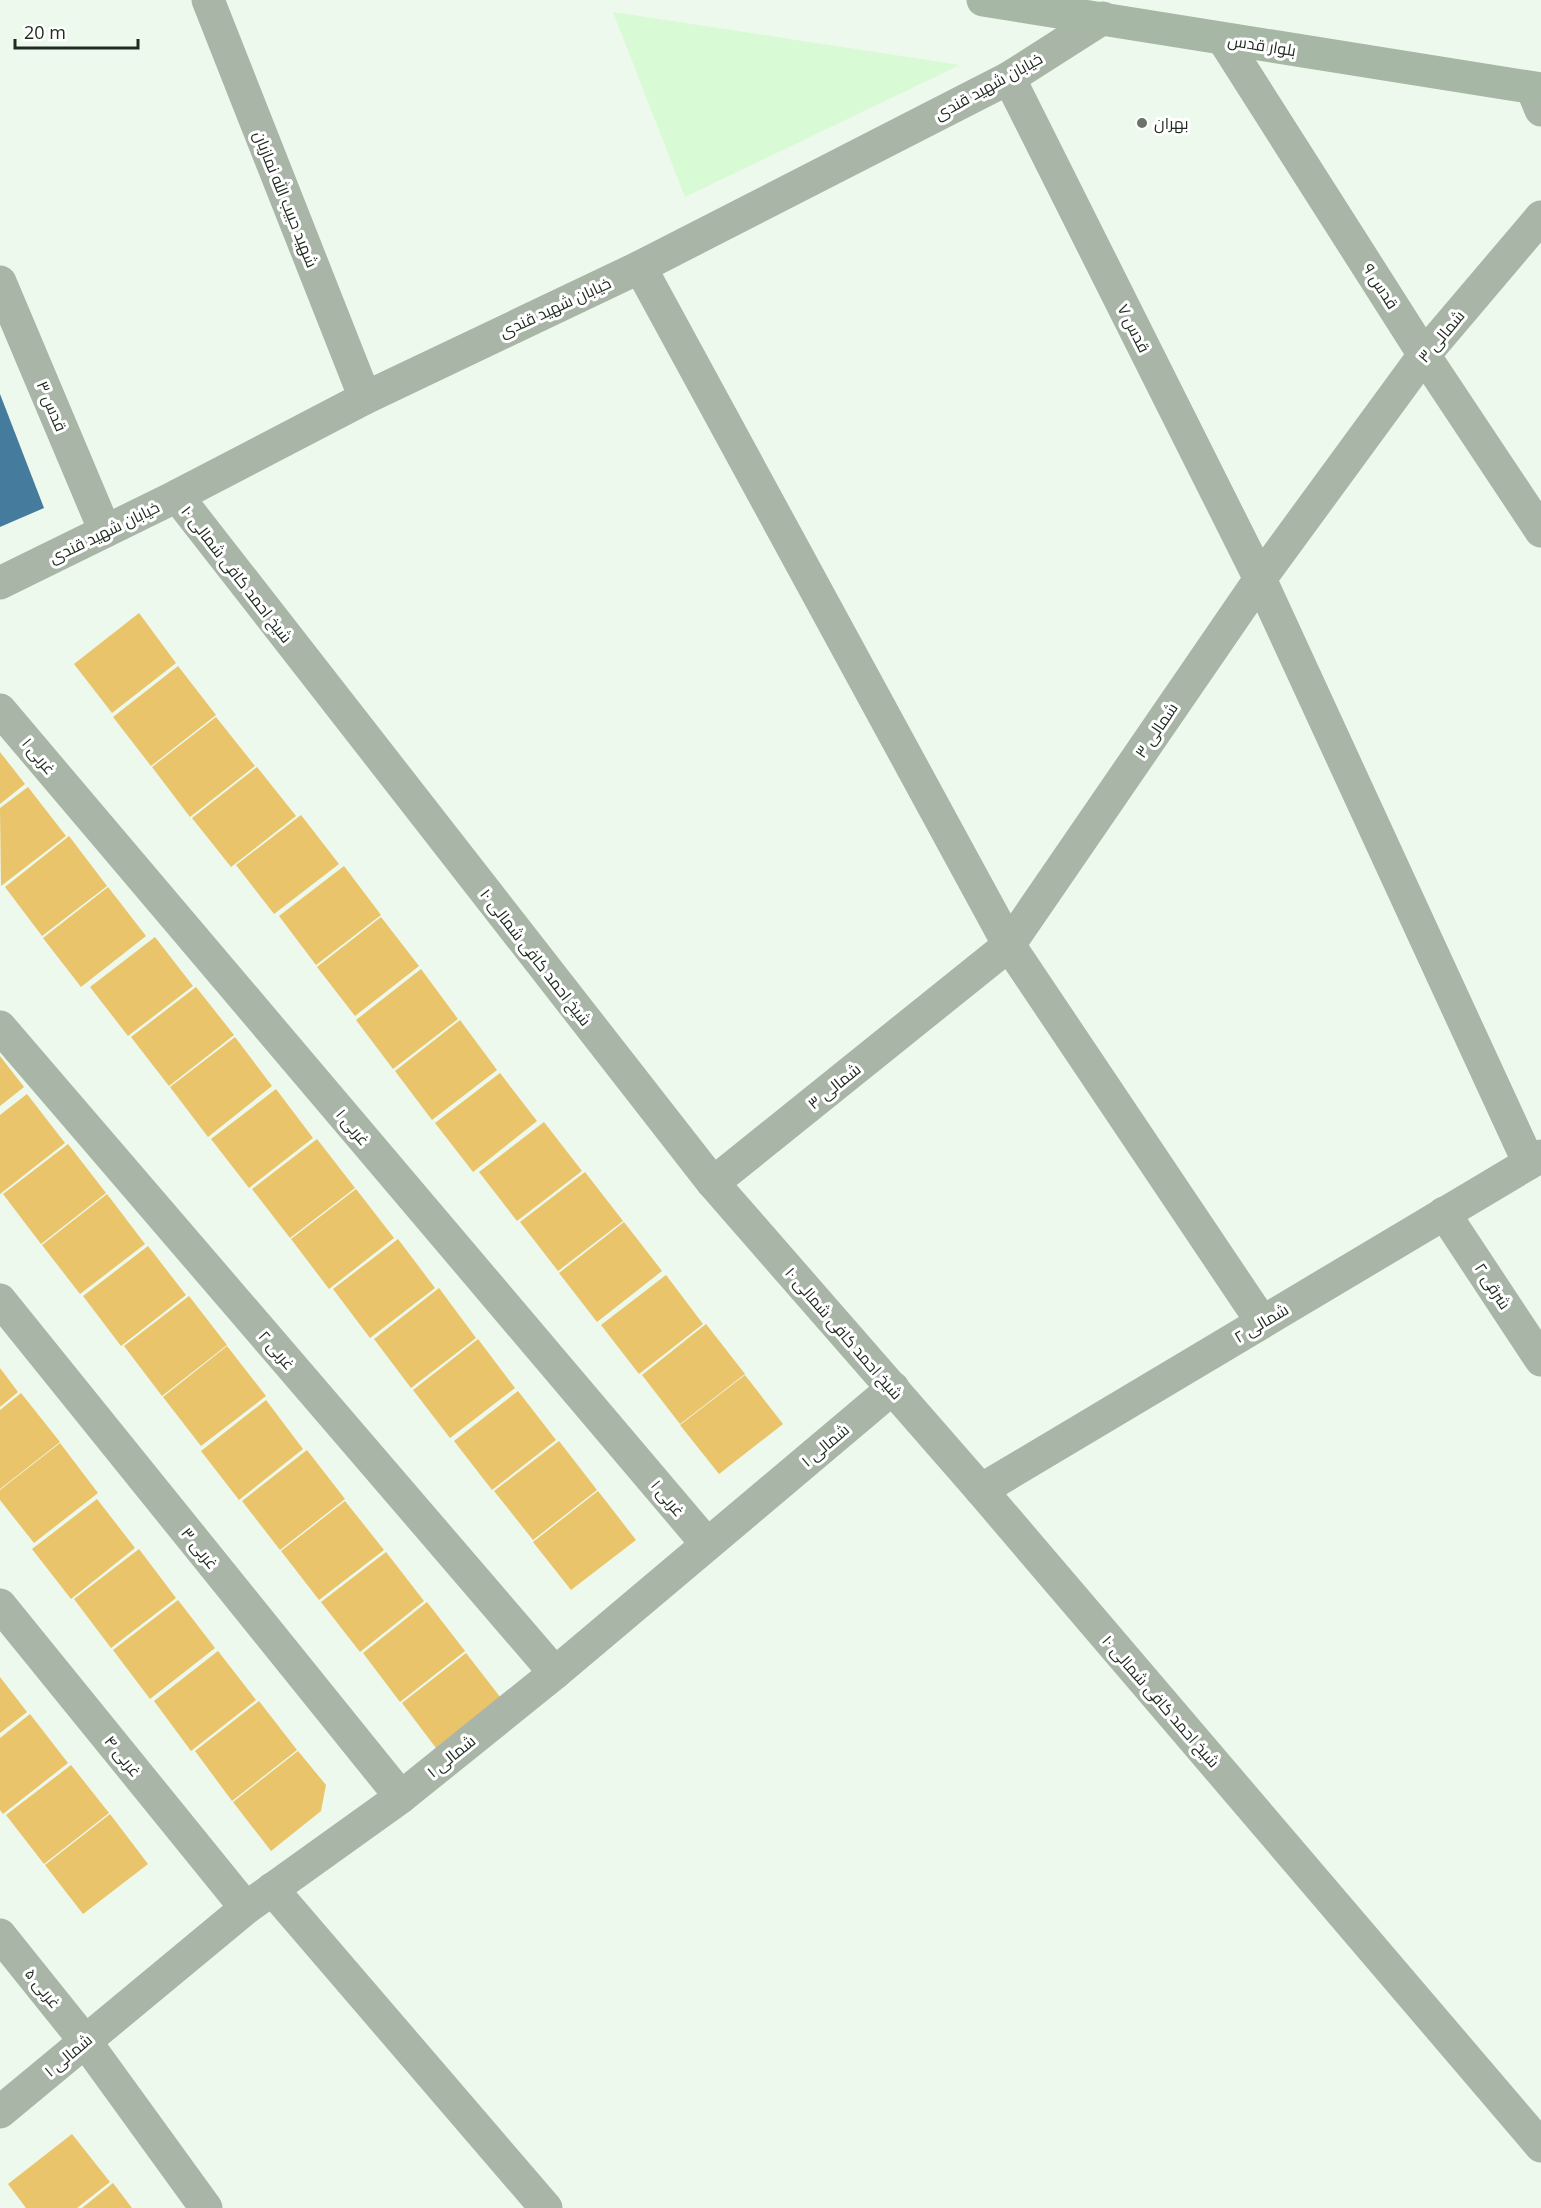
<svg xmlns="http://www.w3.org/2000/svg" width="1541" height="2208" font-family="'Open Sans',Cairo,sans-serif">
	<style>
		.green { fill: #d8fad5 }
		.homes { fill: #e9c46a }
		.public { fill: #457b9d }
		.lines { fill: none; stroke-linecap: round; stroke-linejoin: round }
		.minor { stroke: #a8b5a7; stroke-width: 33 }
		.major { stroke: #a7b7a6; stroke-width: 33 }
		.poi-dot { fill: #697368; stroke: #fff; stroke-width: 2 }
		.labels { text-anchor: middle; stroke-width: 6; stroke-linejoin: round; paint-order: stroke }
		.street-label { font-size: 16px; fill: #212b21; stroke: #fff }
		.poi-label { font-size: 16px; fill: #212b21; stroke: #fff; text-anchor: start }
	</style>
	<rect width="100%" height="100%" fill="#eef9ed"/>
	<polygon class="green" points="613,12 960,65 685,197"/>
	<g class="homes">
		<polygon points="139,613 176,663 112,713 74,664"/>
		<polygon points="178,666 216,715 151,766 113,717"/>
		<polygon points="216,717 255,766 190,817 152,767"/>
		<polygon points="0,752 25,784 0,804"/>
		<polygon points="257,767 296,816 231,867 192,818"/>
		<polygon points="28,787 66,836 1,886 0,808"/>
		<polygon points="301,815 339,864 274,914 236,865"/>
		<polygon points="69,836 107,886 42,936 5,887"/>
		<polygon points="344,866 381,915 316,965 279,916"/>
		<polygon points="108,887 146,936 81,987 43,938"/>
		<polygon points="381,917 419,966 355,1016 317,967"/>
		<polygon points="155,937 193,986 128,1036 90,987"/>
		<polygon points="421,969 458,1019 393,1069 356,1020"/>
		<polygon points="196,987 234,1035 169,1086 131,1037"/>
		<polygon points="460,1020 497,1070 432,1120 395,1071"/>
		<polygon points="235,1037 272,1086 208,1137 170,1087"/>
		<polygon points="0,1056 24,1087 0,1106"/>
		<polygon points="500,1073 537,1121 473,1172 435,1123"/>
		<polygon points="276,1089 313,1138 249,1188 211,1139"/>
		<polygon points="27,1094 65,1143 0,1194 0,1115"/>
		<polygon points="544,1122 582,1171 517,1221 479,1172"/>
		<polygon points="317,1139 355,1188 290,1238 252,1189"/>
		<polygon points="68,1144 106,1193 41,1244 3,1194"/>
		<polygon points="585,1172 623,1221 558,1271 520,1222"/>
		<polygon points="356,1189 394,1238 329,1289 291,1239"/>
		<polygon points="107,1194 145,1244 80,1294 42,1245"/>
		<polygon points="624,1222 662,1271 597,1322 559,1273"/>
		<polygon points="398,1239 435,1288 370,1338 333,1289"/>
		<polygon points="148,1246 186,1295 121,1346 83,1296"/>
		<polygon points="666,1275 703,1324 639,1374 601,1325"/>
		<polygon points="439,1288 476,1338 411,1388 374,1339"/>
		<polygon points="189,1296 227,1345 162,1396 124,1346"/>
		<polygon points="706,1324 745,1374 680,1424 642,1375"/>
		<polygon points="478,1339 515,1388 450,1438 413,1390"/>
		<polygon points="227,1346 266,1396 201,1446 163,1397"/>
		<polygon points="0,1368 18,1392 0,1407"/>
		<polygon points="745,1375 783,1424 719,1474 680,1425"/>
		<polygon points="518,1391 556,1440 492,1490 454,1441"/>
		<polygon points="21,1393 60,1442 0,1489 0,1410"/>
		<polygon points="266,1400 303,1449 239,1500 201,1451"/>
		<polygon points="559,1441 597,1490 533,1540 494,1491"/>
		<polygon points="60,1443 98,1493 34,1543 0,1500 0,1490"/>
		<polygon points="307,1450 345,1499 280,1550 242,1501"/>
		<polygon points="598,1491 636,1540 571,1590 533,1542"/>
		<polygon points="97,1499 135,1548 71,1599 32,1549"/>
		<polygon points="345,1501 384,1550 319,1600 281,1551"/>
		<polygon points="139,1549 176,1598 111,1648 74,1599"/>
		<polygon points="386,1552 424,1601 360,1652 321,1602"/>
		<polygon points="178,1600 215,1648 150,1699 113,1650"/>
		<polygon points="427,1602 465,1651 400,1702 363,1653"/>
		<polygon points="218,1651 256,1700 191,1751 154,1701"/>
		<polygon points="466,1653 504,1702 439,1752 402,1703"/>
		<polygon points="0,1677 27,1712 0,1733"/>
		<polygon points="259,1701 297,1750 232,1801 195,1751"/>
		<polygon points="30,1714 68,1763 3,1814 0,1810 0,1738"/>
		<polygon points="298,1751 326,1785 321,1811 271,1851 233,1802"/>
		<polygon points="71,1765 109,1813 44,1864 6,1815"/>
		<polygon points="110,1814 148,1864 83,1914 45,1865"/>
		<polygon points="72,2134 110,2182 77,2208 26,2208 8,2184"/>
		<polygon points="113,2183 132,2208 82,2208"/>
	</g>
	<polygon class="public" points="0,394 44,508 0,527"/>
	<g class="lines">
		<g class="minor">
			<polyline points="208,0 365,398"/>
			<polyline points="1223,39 1424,355 1541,531"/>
			<polyline points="1009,78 1260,579 1529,1163"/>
			<polyline points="1532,88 1541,110"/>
			<polyline points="640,267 1009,945 1262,1322"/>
			<polyline points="0,282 105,531"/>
			<polyline points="177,496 713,1183 981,1490 1541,2146"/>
			<polyline points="0,583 177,496 365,398 640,267 1009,78 1103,18"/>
			<polyline points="0,710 707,1544"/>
			<polyline points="0,1027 555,1673"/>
			<polyline points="713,1183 1009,945 1260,579 1424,355 1541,217"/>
			<polyline points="1444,1213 1541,1360"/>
			<polyline points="0,1300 401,1797"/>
			<polyline points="981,1490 1541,1156"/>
			<polyline points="0,1605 246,1908"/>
			<polyline points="272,1889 546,2208"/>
			<polyline points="0,1935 85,2041 206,2208"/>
			<polyline points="0,2112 246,1908 401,1797 555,1673 893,1388"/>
		</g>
		<polyline class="major" points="983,0 1541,89"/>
	</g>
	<circle class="poi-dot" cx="1142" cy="123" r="6"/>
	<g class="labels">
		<g class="street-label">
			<text transform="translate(1262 45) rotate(9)" y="6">بلوار قدس</text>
			<text transform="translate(988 86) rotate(-29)" y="6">خیابان شهید قندی</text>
			<text transform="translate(286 199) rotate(68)" y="6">شهید حبیب الله نمازیان</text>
			<text transform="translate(1381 286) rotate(57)" y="6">قدس ۹</text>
			<text transform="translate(555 307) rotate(-25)" y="6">خیابان شهید قندی</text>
			<text transform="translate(1134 328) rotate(63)" y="6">قدس ۷</text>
			<text transform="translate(1441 336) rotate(-50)" y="6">شمالی ۳</text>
			<text transform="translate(52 406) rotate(67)" y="6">قدس ۳</text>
			<text transform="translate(104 532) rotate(-26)" y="6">خیابان شهید قندی</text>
			<text transform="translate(237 574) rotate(52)" y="6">شیخ احمد کافی شمالی ۱۰</text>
			<text transform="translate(1156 730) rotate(-56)" y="6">شمالی ۳</text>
			<text transform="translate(39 756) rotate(50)" y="6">۱ غربی</text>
			<text transform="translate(536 957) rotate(52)" y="6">شیخ احمد کافی شمالی ۱۰</text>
			<text transform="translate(834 1086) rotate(-39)" y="6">شمالی ۳</text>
			<text transform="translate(353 1127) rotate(50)" y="6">۱ غربی</text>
			<text transform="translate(1493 1286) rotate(57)" y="6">شرقی ۲</text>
			<text transform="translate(1261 1323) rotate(-31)" y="6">شمالی ۲</text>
			<text transform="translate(844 1333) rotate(49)" y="6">شیخ احمد کافی شمالی ۱۰</text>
			<text transform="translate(277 1350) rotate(49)" y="6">۲ غربی</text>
			<text transform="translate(825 1445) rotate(-40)" y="6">۱ شمالی</text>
			<text transform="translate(668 1498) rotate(50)" y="6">۱ غربی</text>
			<text transform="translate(200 1548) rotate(51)" y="6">غربی ۳</text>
			<text transform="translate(1161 1701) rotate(49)" y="6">شیخ احمد کافی شمالی ۱۰</text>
			<text transform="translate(123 1756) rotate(51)" y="6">غربی ۴</text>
			<text transform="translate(451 1756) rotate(-39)" y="6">۱ شمالی</text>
			<text transform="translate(43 1988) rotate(51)" y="6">غربی ۵</text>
			<text transform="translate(68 2055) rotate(-40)" y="6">۱ شمالی</text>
		</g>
		<g class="poi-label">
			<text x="1154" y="129">بهران</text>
		</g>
	</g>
	<path d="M15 39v9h123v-9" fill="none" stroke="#212b21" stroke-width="3"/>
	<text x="24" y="39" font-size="18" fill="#212b21" stroke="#ffffff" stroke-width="4.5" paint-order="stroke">20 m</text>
</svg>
